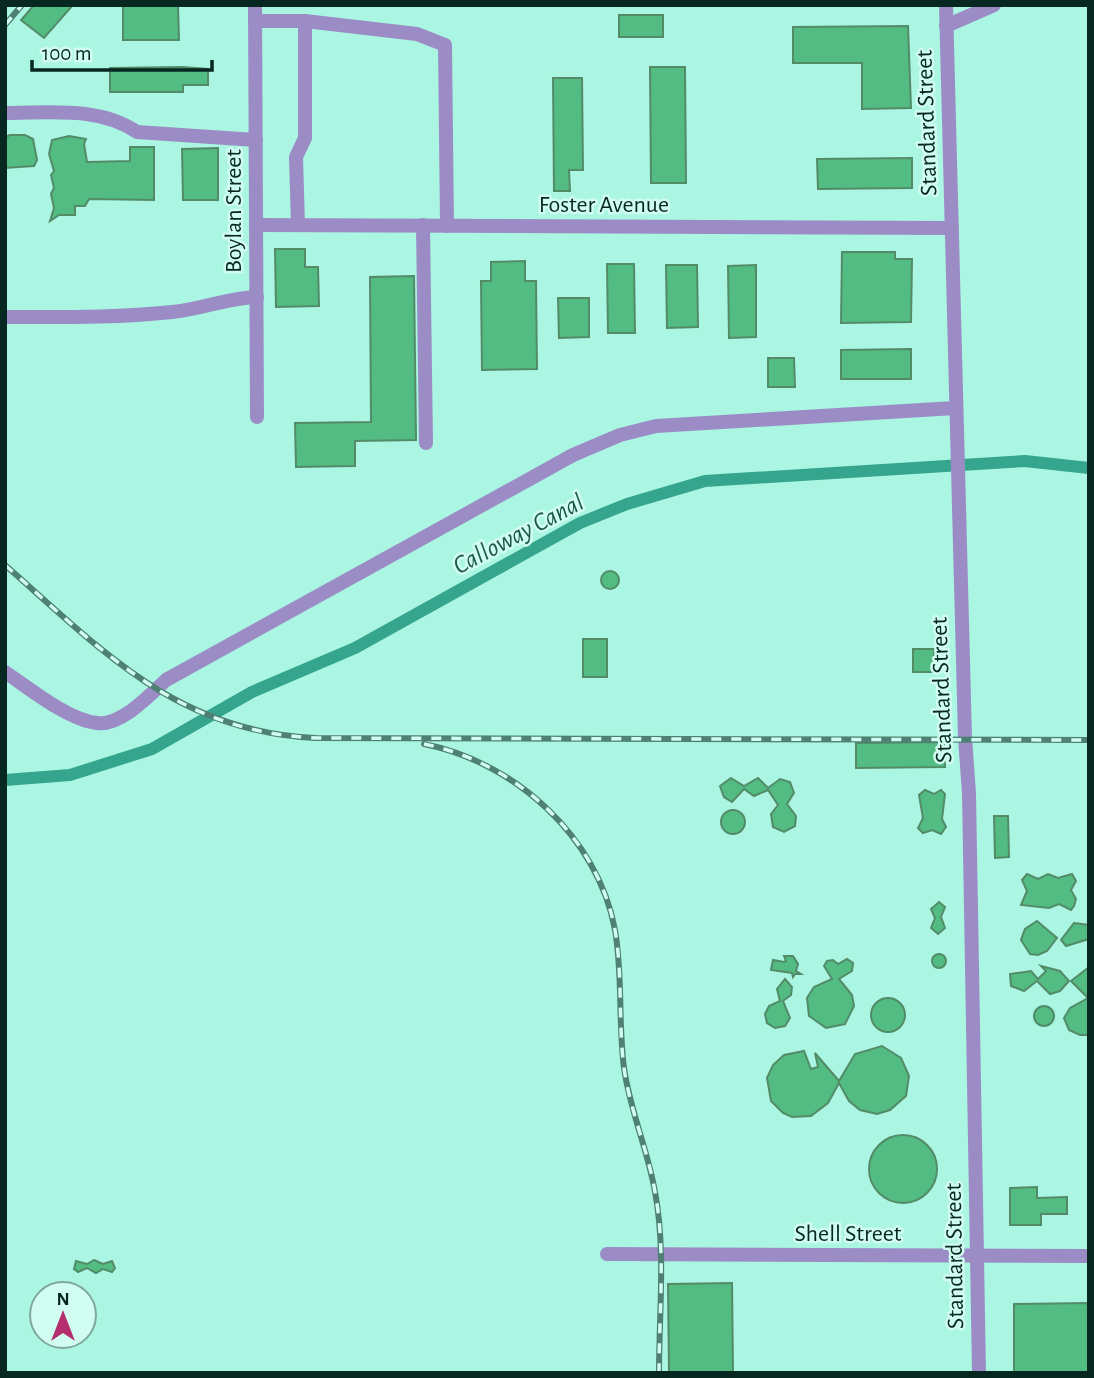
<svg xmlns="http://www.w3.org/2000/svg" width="1094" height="1378" font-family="'Alegreya Sans',sans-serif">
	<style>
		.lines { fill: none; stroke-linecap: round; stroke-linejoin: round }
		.canal { stroke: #36a58e; stroke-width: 12 }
		.building { fill: #52bc82; stroke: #538b69; stroke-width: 2 }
		.minor { stroke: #9c8cc6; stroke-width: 14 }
		.rail-casing { stroke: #4e8074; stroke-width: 6 }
		.rail { stroke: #d1fcf0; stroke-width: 3.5; stroke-dasharray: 10; stroke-linecap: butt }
		.labels { text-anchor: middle; stroke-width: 5; stroke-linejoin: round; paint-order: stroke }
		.street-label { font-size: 24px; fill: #072721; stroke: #d1fcf0 }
		.water-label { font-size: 26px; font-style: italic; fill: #1b574a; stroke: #d1fcf0 }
	</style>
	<rect width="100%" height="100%" fill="#abf6e2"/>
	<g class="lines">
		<polyline class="canal" points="5,780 70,775 152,749 252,692 355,648 580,523 627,504 705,481 1025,461 1089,468"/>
	</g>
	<g class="building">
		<polygon points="34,5 73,5 44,38 21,20"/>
		<polygon points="123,5 178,5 179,40 123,40"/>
		<rect x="619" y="15" width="44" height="22"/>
		<polygon points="908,26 911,108 862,109 862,63 793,63 793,27"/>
		<polygon points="182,67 208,69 208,85 183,85 183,92 110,92 110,68"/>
		<polygon points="650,67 685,67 686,183 651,183"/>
		<polygon points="553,78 582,78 583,170 569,170 570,191 554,191"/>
		<polygon points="10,135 25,135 33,139 37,160 34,166 5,168 5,137"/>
		<polygon points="69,136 86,139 84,144 87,162 130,161 130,147 154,147 154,200 89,199 85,206 75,206 75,215 59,215 50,221 54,208 51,194 54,188 51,175 54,171 49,154 52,140"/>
		<polygon points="218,148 218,200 183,200 182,149"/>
		<polygon points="912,158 912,188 818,189 817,159"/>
		<polygon points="275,249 305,249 305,267 318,267 319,306 276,307"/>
		<polygon points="842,252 895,252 895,259 912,259 911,322 841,323"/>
		<polygon points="525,261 525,281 536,281 537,369 482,370 481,281 491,281 491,262"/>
		<polygon points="607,264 634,264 635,333 608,333"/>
		<polygon points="666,265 697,265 698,327 667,328"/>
		<polygon points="756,265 756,337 729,338 728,266"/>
		<polygon points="414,276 416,440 355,441 355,466 296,467 295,423 371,422 370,277"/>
		<polygon points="558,298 589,298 589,337 559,338"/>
		<polygon points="911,349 911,379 841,379 841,350"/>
		<polygon points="768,358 794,358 795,387 768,387"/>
		<circle cx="610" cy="580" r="9"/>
		<rect x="583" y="639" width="24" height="38"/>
		<polygon points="913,649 934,649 935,672 913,672"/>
		<polygon points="944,742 945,767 856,768 856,743"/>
		<polygon points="731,778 744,786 758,778 768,788 780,779 790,782 794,793 787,804 796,816 795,826 784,832 773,827 771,814 778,805 768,790 754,796 744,789 732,802 724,797 720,786"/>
		<polygon points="925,790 934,794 941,790 945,794 942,819 946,827 941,834 932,830 923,833 918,828 923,818 919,795"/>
		<circle cx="733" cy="822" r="12"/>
		<polygon points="994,816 1008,816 1009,857 995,858"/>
		<polygon points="1027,874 1038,879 1048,874 1058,878 1072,874 1076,881 1071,890 1076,899 1074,906 1071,910 1059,904 1049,908 1021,905 1027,891 1022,880"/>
		<polygon points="939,902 945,907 941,917 945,928 938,934 931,928 935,918 931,909"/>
		<polygon points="1037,921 1057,938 1047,951 1038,955 1030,954 1021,940 1025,929"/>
		<polygon points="1074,923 1089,925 1089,939 1066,946 1061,940"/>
		<circle cx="939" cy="961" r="7"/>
		<polygon points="784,956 793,956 798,964 796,971 801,974 795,974 793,977 792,973 771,970 773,960 784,962 786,961"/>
		<polygon points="833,960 838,964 847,959 853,963 852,971 839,979 852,995 854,1006 845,1024 826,1028 809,1016 807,998 814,987 832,979 824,966 827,961"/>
		<polygon points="1041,966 1060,971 1069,981 1060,991 1050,994 1037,981 1024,991 1011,986 1010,974 1031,971 1038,979 1046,971"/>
		<polygon points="1089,967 1089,1035 1080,1035 1069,1030 1064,1018 1070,1008 1088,998 1071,981"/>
		<polygon points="785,979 792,987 791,995 783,1001 790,1018 785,1026 775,1028 767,1023 765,1014 769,1006 780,1001 777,989"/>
		<circle cx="888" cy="1015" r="17"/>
		<circle cx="1044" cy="1016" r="10"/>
		<polygon points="882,1046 901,1058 909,1076 906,1096 890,1110 877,1114 860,1110 849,1101 839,1083 828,1103 811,1116 792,1117 783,1113 771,1101 767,1078 773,1065 784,1055 804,1051 811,1069 818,1067 815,1053 839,1081 855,1054"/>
		<circle cx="903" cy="1169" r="34"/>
		<polygon points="1037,1187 1037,1198 1067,1197 1067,1214 1041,1214 1041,1225 1010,1225 1010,1188"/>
		<polygon points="94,1260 103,1264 112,1261 115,1268 112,1272 103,1269 96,1273 87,1268 78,1272 74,1269 76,1261 87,1264"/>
		<polygon points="732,1283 733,1373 669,1373 668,1284"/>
		<polygon points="1089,1303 1089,1373 1014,1373 1014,1304"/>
	</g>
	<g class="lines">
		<g class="minor">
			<polyline points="255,5 257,417"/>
			<polyline points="946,5 965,738 969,793 979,1373"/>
			<polyline points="255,21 305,21 305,138 296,157 298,225"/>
			<polyline points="305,21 417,34 445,45 447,226"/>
			<polyline points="946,26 994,5"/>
			<path d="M5,113C49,113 99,106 137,132L256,140"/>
			<polyline points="256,225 952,228"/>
			<polyline points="423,225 426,443"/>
			<path d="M5,317C61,317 117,318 172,312C202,309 227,298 257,297"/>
			<path d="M5,672C29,688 68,720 97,723C121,726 150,695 166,680L573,455L620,435L656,426L955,408"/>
			<polyline points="607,1254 1089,1256"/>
		</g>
		<g class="rail-casing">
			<g id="rail">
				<polyline points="5,25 22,5"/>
				<path d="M5,565C103,651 177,732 316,738L1089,740"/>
				<path d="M424,744C515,762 598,837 615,930C623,976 618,1022 624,1068C630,1111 648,1150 655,1192C666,1250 659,1314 659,1373"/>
			</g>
		</g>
		<use href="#rail" class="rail"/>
	</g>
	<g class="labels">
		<g class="street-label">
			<text transform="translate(926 123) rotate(-92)" y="8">Standard Street</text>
			<text x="604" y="212">Foster Avenue</text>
			<text transform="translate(233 211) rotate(-90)" y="8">Boylan Street</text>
			<text transform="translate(941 690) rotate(-92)" y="8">Standard Street</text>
			<text x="848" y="1241">Shell Street</text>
			<text transform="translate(954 1256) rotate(-91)" y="8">Standard Street</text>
		</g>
		<g class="water-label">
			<text transform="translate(518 533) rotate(-28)" y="9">Calloway Canal</text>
		</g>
	</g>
	<rect width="1094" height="1378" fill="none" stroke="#072721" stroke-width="14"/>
	<g transform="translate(63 1315)"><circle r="33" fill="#d1fcf0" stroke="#80a79d" stroke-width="2"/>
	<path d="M0-5L12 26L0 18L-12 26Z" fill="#b62e6f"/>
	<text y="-10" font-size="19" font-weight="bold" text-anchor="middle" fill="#072721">N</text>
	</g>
	<path d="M32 60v10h180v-10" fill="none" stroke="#072721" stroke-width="3.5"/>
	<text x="42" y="60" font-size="21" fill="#072721" stroke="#d1fcf0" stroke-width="5" paint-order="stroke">100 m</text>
</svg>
